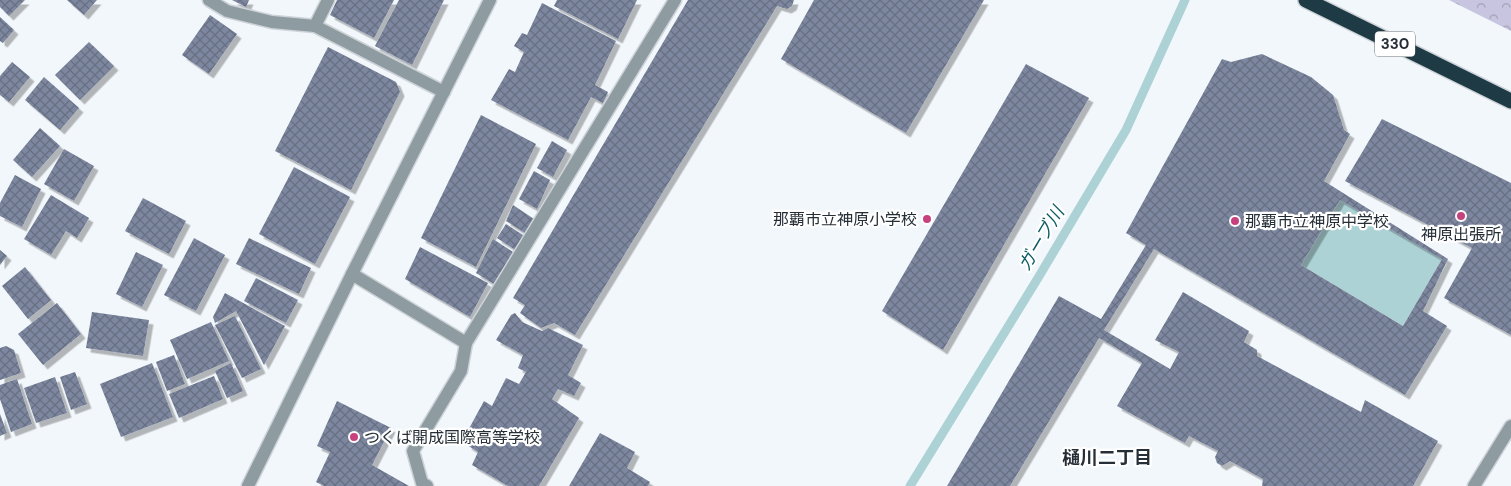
<svg xmlns="http://www.w3.org/2000/svg" width="1511" height="486" font-family="'DM Sans','Noto Sans JP',sans-serif">
	<style>
		.park { fill: url(#park-crowns) }
		.water { fill: #acd2d5 }
		.lines { fill: none; stroke-linecap: round; stroke-linejoin: round }
		.stream { stroke: #acd2d5; stroke-width: 9 }
		.building { fill: url(#building-cross-hatch); fill-rule: evenodd; filter: url(#shadow) }
		.minor-casing { stroke: #cdd3d8; stroke-width: 15 }
		.highway-casing { stroke: #cdd3d8; stroke-width: 18 }
		.minor { stroke: #8e9ca1; stroke-width: 12 }
		.highway { stroke: #1e3a44; stroke-width: 15 }
		.poi-dot { fill: #c8417f; stroke: #fff; stroke-width: 2 }
		.labels { text-anchor: middle; stroke-width: 4.5; stroke-linejoin: round; paint-order: stroke }
		.shield { fill: #fff; stroke: #676d73; stroke-width: 1 }
		.shield-label { font-size: 15px; font-weight: bold; fill: #262f37 }
		.poi-label { font-size: 16px; fill: #262f37; stroke: #fff; text-anchor: start }
		.water-label { font-size: 18px; font-style: italic; fill: #0a5c62; stroke: #fff }
		.neighbourhood-label { font-size: 18px; font-weight: bold; fill: #262f37; stroke: #fff }
	</style>
	<defs>
		<pattern id="park-crowns" width="20" height="18" patternUnits="userSpaceOnUse" patternTransform="scale(1.25)"><rect width="20" height="18" fill="#c8c5e0"/><path d="M2 6a3 3 0 1 1 6 0M12 15a3 3 0 1 1 6 0" fill="none" stroke="#a2a0b6"/></pattern>
		<pattern id="building-cross-hatch" width="8" height="8" patternUnits="userSpaceOnUse" patternTransform="scale(1.25)"><rect width="8" height="8" fill="#7d879f"/><path d="M0 0l8 8M0 8l8-8" fill="none" stroke="#666f82"/></pattern>
		<filter id="shadow"><feDropShadow dx="4.5" dy="4.5" stdDeviation="0" flood-color="#0004"/></filter>
	</defs>
	<rect width="100%" height="100%" fill="#f2f7fb"/>
	<polygon class="park" points="1449,0 1511,0 1511,31"/>
	<polygon class="water" points="1340,200 1442,259 1403,326 1301,265"/>
	<g class="lines">
		<polyline class="stream" points="910,486 1038,278 1126,130 1185,0"/>
	</g>
	<g class="building">
		<polygon points="0,0 25,0 9,16 0,7"/>
		<polygon points="67,0 97,0 84,15"/>
		<polygon points="232,0 249,0 246,7"/>
		<polygon points="337,0 394,0 374,38 330,15"/>
		<polygon points="399,0 444,0 412,65 375,46"/>
		<polygon points="557,0 637,0 618,39 554,6"/>
		<polygon points="688,0 794,0 792,6 787,9 777,6 575,335 554,323 541,328 520,313 525,305 513,298"/>
		<polygon points="814,0 984,0 906,133 781,59"/>
		<polygon points="542,3 616,41 595,85 608,92 603,103 591,97 568,140 491,100 509,69 515,72 524,52 514,46 522,33 527,35"/>
		<polygon points="210,15 237,34 209,74 182,55"/>
		<polygon points="0,17 14,30 3,43 0,41"/>
		<polygon points="89,42 114,66 80,100 55,75"/>
		<polygon points="328,47 396,82 400,92 351,190 275,151"/>
		<path d="M1262,54L1311,77L1333,95L1344,130L1350,134L1324,181L1448,259L1423,311L1447,326L1405,395L1154,249L1104,330L1170,369L1179,352L1155,340L1183,292L1249,331L1244,342L1257,350V356L1361,412L1365,400L1438,441L1413,486H1262L1263,479L1230,461L1222,466L1217,463L1215,457L1218,451L1189,436L1185,443L1117,406L1142,363L1099,338L1010,486H947L1059,296L1101,319L1146,245L1126,233L1222,59L1231,62ZM1340,200L1442,259L1403,326L1301,265Z"/>
		<polygon points="12,62 30,77 9,102 0,95 0,76"/>
		<polygon points="1026,64 1089,98 943,350 882,311"/>
		<polygon points="44,77 79,108 60,130 25,100"/>
		<polygon points="481,115 536,144 476,267 421,238"/>
		<polygon points="1382,119 1511,183 1511,335 1444,298 1472,248 1345,181"/>
		<polygon points="40,128 60,146 32,177 13,160"/>
		<polygon points="552,141 567,150 553,177 537,168"/>
		<polygon points="64,149 94,166 74,201 44,184"/>
		<polygon points="294,167 350,197 315,264 259,234"/>
		<polygon points="534,171 550,180 537,209 519,199"/>
		<polygon points="15,175 41,189 22,227 0,216 0,203"/>
		<polygon points="51,195 89,218 77,238 66,231 51,255 24,239"/>
		<polygon points="143,198 186,221 169,254 125,231"/>
		<polygon points="513,205 534,219 525,233 506,221"/>
		<polygon points="506,224 526,237 517,251 497,238"/>
		<polygon points="194,238 225,255 196,311 164,295"/>
		<polygon points="249,238 311,268 299,294 236,264"/>
		<polygon points="493,239 513,252 494,284 476,273"/>
		<polygon points="420,247 488,283 470,317 405,279"/>
		<polygon points="0,250 7,256 0,265"/>
		<polygon points="136,252 163,265 142,307 116,294"/>
		<polygon points="25,267 51,300 28,319 2,286"/>
		<polygon points="256,278 298,300 286,323 244,301"/>
		<polygon points="225,293 285,326 264,365 236,311 215,323 213,317"/>
		<polygon points="57,303 81,334 43,365 18,334"/>
		<polygon points="92,312 149,320 143,356 86,348"/>
		<polygon points="515,313 522,322 542,331 548,328 583,345 568,375 581,383 574,396 558,389 552,399 579,418 539,486 508,486 472,465 478,452 467,445 470,439 465,436 484,401 492,406 506,378 519,384 526,372 518,368 523,355 496,340 511,315"/>
		<polygon points="235,316 261,369 242,378 215,325"/>
		<polygon points="211,322 229,361 187,379 170,340"/>
		<polygon points="6,346 14,350 21,373 0,380 0,348"/>
		<polygon points="174,355 185,384 167,391 156,362"/>
		<polygon points="152,363 173,417 121,437 100,384"/>
		<polygon points="231,363 243,391 227,398 215,371"/>
		<polygon points="75,372 87,404 71,410 60,377"/>
		<polygon points="214,376 223,399 179,418 169,394"/>
		<polygon points="55,377 67,413 36,423 24,388"/>
		<polygon points="17,379 32,424 11,432 0,399 0,385"/>
		<polygon points="337,401 391,428 372,465 409,486 324,486 316,482 330,452 317,446"/>
		<polygon points="0,414 7,433 0,436"/>
		<polygon points="600,433 635,452 627,468 650,482 648,486 569,486"/>
	</g>
	<g class="lines">
		<g class="minor-casing">
			<g id="minor">
				<polyline points="209,0 227,11 272,22 315,26 444,92"/>
				<polyline points="315,26 328,0"/>
				<polyline points="352,274 466,343"/>
				<polyline points="248,486 352,274 490,0"/>
				<polyline points="427,486 422,483 413,451 461,371 466,343 675,0"/>
				<polyline points="1474,486 1511,426"/>
			</g>
		</g>
		<g class="highway-casing">
			<polyline id="highway" points="1306,0 1511,101"/>
		</g>
		<use href="#minor" class="minor"/>
		<use href="#highway" class="highway"/>
	</g>
	<g class="poi-dot">
		<circle cx="1461" cy="216" r="5"/>
		<circle cx="927" cy="219" r="5"/>
		<circle cx="1235" cy="221" r="5"/>
		<circle cx="354" cy="437" r="5"/>
	</g>
	<g class="labels">
		<rect class="shield" x="1375" y="31.5" width="40" height="25" rx="4"/>
		<g class="shield-label">
			<text x="1395" y="49">330</text>
		</g>
		<g class="poi-label">
			<text x="917" y="225" text-anchor="end">那覇市立神原小学校</text>
			<text x="1245" y="227">那覇市立神原中学校</text>
			<text x="1461" y="240" text-anchor="middle">神原出張所</text>
			<text x="364" y="443">つくば開成国際高等学校</text>
		</g>
		<g class="water-label">
			<text transform="translate(1041 239) rotate(-59)" y="6">ガーブ川</text>
		</g>
		<g class="neighbourhood-label">
			<text x="1107" y="464">樋川二丁目</text>
		</g>
	</g>
</svg>
